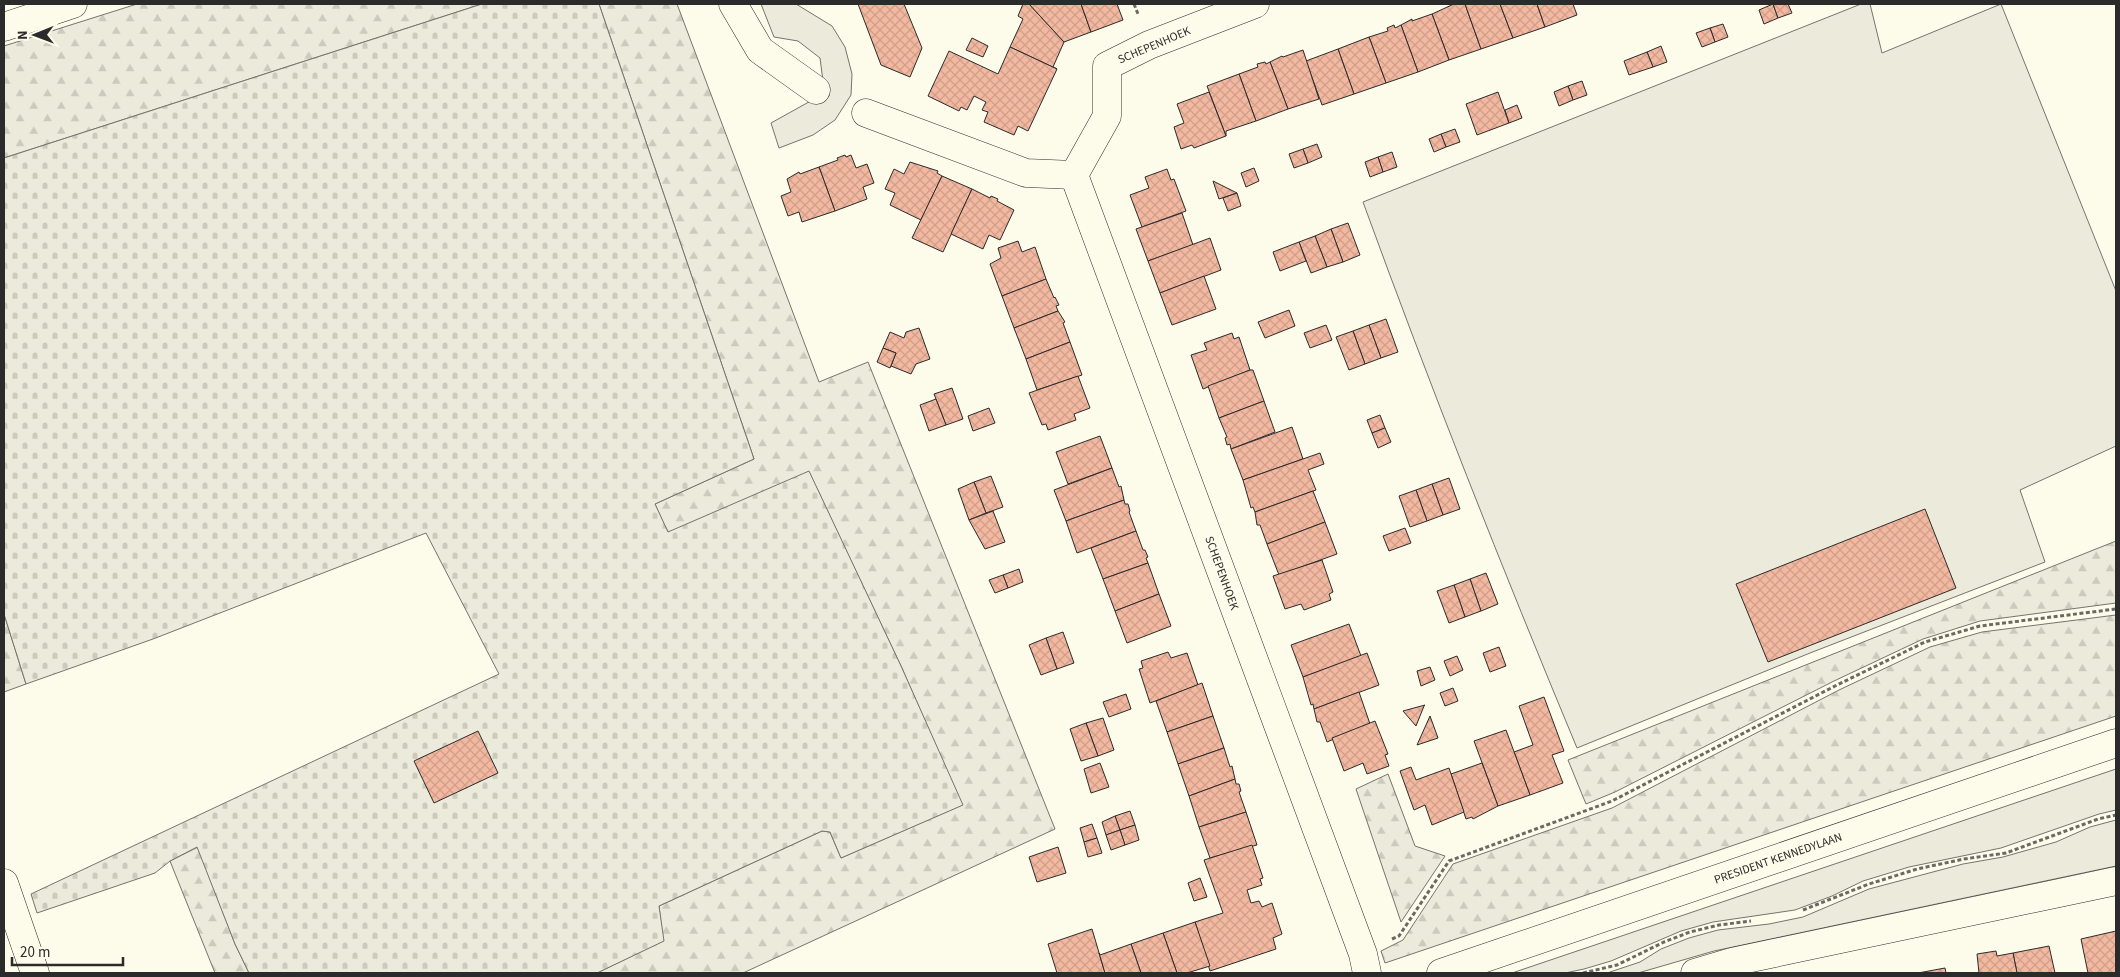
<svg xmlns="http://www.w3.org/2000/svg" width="2120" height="977" font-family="'Source Sans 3',sans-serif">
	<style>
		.green { fill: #ecebdb; stroke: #74746e }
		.forest { fill: url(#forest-firs); stroke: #74746e }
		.cemetery { fill: url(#cemetery-stones); stroke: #74746e }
		.parking { fill: #eceadb; stroke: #74746e }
		.building { fill: url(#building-cross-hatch); stroke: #2b2b2b }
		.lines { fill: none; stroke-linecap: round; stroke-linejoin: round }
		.street-casing { stroke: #2b2b2b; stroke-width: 29 }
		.secondary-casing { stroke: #2b2b2b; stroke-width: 29 }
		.path { stroke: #6a6964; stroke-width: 3; stroke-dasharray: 4 2.5; stroke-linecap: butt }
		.street { stroke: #fdfbea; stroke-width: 28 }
		.secondary { stroke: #fdfbea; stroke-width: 28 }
		.labels { text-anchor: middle; stroke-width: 4; stroke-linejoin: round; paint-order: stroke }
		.street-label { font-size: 12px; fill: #2b2b2b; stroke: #fdfbea }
	</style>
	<defs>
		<pattern id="forest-firs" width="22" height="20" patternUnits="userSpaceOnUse" patternTransform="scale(1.25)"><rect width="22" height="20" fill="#ecebdb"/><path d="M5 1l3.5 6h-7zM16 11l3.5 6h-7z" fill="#cbcabc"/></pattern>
		<pattern id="cemetery-stones" width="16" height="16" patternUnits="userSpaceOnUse" patternTransform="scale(1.25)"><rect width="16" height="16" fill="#ecebdb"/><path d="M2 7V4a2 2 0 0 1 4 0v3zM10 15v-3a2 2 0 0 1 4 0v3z" fill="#cbcabc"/></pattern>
		<pattern id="building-cross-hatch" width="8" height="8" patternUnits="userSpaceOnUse" patternTransform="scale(1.25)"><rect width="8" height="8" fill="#f2b8a0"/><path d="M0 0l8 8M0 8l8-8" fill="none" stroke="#d09e8a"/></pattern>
	</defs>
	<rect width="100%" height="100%" fill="#fdfbea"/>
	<g class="green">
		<path d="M1861,4H1870L1882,53L2001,4L2116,291V446L2020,490L2045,562L1810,653L1577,748C1502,568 1430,386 1363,202Z"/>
		<polygon points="2116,769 2116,810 2099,814 2001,848 1909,867 1863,881 1832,896 1795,910 1713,922 1681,931 1611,961 1584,969 1565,973 1512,973"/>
		<polygon points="2116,820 2116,866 1714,951 1638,973 1607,973 1640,962 1661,949 1689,938 1718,930 1769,924 1803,917 1869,889 1963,864 2003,857 2056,842 2090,827"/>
	</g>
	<g class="forest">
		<polygon points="137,4 482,4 4,158 4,46"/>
		<polygon points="599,4 677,4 819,382 868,362 1055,829 743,973 597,973 663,941 659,906 822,831 830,832 841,858 962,805 901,666 809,472 668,533 655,504 754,459"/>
		<polygon points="2116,541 2116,603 1980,621 1923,639 1834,681 1615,792 1586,804 1568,760"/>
		<polygon points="4,614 26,684 4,692"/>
		<polygon points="2116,615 2116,716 1385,963 1381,951 1403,940 1453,864 1612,808 1839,690 1930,647 1982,632"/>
		<polygon points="1388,774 1415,846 1445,856 1401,922 1356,789"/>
		<polygon points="198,847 235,944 249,973 215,973 176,876 170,861"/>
	</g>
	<polygon class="cemetery" points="482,4 599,4 754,459 655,504 668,532 809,471 901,666 963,805 841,858 830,832 822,831 659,906 664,941 597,973 249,973 235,944 197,847 170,861 155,873 37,913 31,894 499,674 426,533 153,639 26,684 4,614 4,158"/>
	<polygon class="parking" points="761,4 796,4 832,26 845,47 852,74 851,95 835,120 813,135 779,148 771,123 816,98 823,81 820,58 798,41 774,37"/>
	<g class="building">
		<polygon points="858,4 904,4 922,48 910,77 881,65"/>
		<polygon points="1023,4 1029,4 1064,42 1053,67 1057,69 1010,47 1023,19 1018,16"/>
		<polygon points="1029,4 1081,4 1091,32 1064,42"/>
		<polygon points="1081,4 1117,4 1123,20 1091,32"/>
		<polygon points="1454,4 1465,4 1481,49 1449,60 1432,14"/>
		<polygon points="1465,4 1500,4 1513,38 1481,49"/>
		<polygon points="1500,4 1537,4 1545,27 1513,38"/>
		<polygon points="1537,4 1573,4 1577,15 1545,27"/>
		<polygon points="1773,4 1778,18 1764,24 1759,10"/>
		<polygon points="1773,4 1788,4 1792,13 1778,18"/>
		<polygon points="1432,14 1449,60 1418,72 1401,25 1412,19 1412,21"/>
		<polygon points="1723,24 1728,37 1715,42 1710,28"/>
		<polygon points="1394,25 1395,28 1401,25 1418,72 1386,83 1369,37 1388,31 1387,28"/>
		<polygon points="1710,28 1715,42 1702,47 1696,33"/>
		<polygon points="1369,37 1386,83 1354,94 1338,49"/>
		<polygon points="972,38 988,46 983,57 966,50"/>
		<polygon points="1661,46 1667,62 1653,67 1647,52"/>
		<polygon points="1010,47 1057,69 1028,131 1018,126 1014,135 984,122 988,112 982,110 986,102 974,96 967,110 961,107 959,111 928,96 949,51 998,74"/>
		<polygon points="1338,49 1354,94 1322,105 1306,61"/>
		<polygon points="1303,50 1319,99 1288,109 1270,62 1282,56 1283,57"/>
		<polygon points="1647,52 1653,67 1629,75 1624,61"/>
		<polygon points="1265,62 1266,64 1270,62 1288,109 1256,121 1239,74 1258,67 1257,64"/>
		<polygon points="1239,74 1256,121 1226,131 1226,136 1207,86"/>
		<polygon points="1582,81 1587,95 1573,100 1568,86"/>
		<polygon points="1568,86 1573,100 1559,106 1554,92"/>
		<polygon points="1209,92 1226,136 1194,148 1192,145 1181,149 1174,127 1184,123 1177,104"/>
		<polygon points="1498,92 1509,123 1477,135 1466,104"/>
		<polygon points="1517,105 1522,118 1509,123 1505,110"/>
		<polygon points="1455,129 1460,142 1446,147 1441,134"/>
		<polygon points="1441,134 1446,147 1434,152 1429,139"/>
		<polygon points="1317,144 1322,157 1308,163 1303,149"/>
		<polygon points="1303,149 1308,163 1294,168 1289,154"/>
		<polygon points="1392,152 1397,167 1383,172 1378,157"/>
		<polygon points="845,155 846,157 851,155 856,168 867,164 874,183 863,187 867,199 835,211 819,167 838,160 837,158"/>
		<polygon points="1378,157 1383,172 1370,177 1365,162"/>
		<polygon points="910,162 938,171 937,173 942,176 921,220 890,205 895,193 885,189 894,169 904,174"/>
		<polygon points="819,167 835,211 802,222 799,212 788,216 781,196 791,192 787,179 799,172 800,174"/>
		<polygon points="1254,168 1259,181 1246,187 1241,173"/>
		<polygon points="1167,169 1171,180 1174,179 1186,211 1142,227 1130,195 1149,188 1145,177"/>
		<polygon points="942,176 972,189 943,252 912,238"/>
		<polygon points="1213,181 1237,193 1219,199"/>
		<polygon points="972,189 990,198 991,196 998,199 997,201 1014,210 1000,240 989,235 983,249 951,234"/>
		<polygon points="1237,193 1241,206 1228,211 1223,198"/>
		<polygon points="1182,213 1193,245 1148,261 1136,229"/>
		<polygon points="1348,223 1360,255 1343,262 1331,229"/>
		<polygon points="1331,229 1343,262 1327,267 1315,236"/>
		<polygon points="1315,236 1327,267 1311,273 1299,242"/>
		<polygon points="1210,238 1221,270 1160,293 1148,261"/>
		<polygon points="1018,241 1022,252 1035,247 1046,279 1002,296 990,264 1001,258 998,248"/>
		<polygon points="1299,242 1306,261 1280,271 1273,252"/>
		<polygon points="1204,276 1216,309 1172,325 1160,293"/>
		<polygon points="1046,279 1054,298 1055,297 1059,305 1056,306 1058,311 1014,328 1002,296"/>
		<polygon points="1289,310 1295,326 1265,338 1258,322"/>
		<polygon points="1058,311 1065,322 1063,323 1070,342 1026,359 1014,328"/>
		<polygon points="1386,319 1398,352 1381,358 1369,325"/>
		<polygon points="1326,325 1332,340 1310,348 1304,333"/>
		<polygon points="1369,325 1381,358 1365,364 1353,331"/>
		<polygon points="919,328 930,359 916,364 911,374 891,366 896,353 883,348 890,332 904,338 906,332"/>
		<polygon points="1353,331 1365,364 1349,370 1336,337"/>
		<polygon points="1232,333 1234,339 1239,337 1250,370 1203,389 1191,355 1207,350 1204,343"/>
		<polygon points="1070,342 1082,375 1037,390 1026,359"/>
		<polygon points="883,348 896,353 890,368 877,362"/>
		<polygon points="1250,370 1253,370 1264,401 1219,418 1208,386"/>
		<polygon points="1078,376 1090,408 1074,414 1076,420 1048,430 1046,424 1042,425 1029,393"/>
		<polygon points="952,388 963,419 946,425 934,394"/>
		<polygon points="936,399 946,425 929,431 920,405"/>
		<polygon points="1264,401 1275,432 1231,449 1230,444 1227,445 1225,438 1227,437 1219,418"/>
		<polygon points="989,408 995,423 973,431 968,416"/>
		<polygon points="1380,415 1385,428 1372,433 1367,420"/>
		<polygon points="1292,427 1303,459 1243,480 1231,449"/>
		<polygon points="1385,428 1391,442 1378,448 1372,433"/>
		<polygon points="1100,436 1112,468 1068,484 1056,452"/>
		<polygon points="1320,453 1324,464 1308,470 1316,490 1255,512 1253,507 1251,508 1243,480"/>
		<polygon points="1112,468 1119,487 1121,486 1124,500 1066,521 1054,490"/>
		<polygon points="991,476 1003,507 986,513 974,482"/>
		<polygon points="1449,478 1460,509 1443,515 1432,484"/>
		<polygon points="974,482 986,513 969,520 958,489"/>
		<polygon points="1432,484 1443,515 1427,521 1416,490"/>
		<polygon points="1416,490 1427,521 1410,527 1399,496"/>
		<polygon points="1313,491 1325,522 1267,544 1260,525 1257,525 1255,512"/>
		<polygon points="1124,500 1125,504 1128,504 1130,511 1129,512 1136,531 1077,553 1066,521"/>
		<polygon points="1925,509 1956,588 1768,662 1736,584"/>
		<polygon points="993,511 1005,542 985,549 969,520"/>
		<polygon points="1325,522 1337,554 1279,575 1267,544"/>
		<polygon points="1405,528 1411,543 1389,551 1383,536"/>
		<polygon points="1136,531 1143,550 1145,550 1148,557 1146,558 1148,563 1103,579 1091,548"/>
		<polygon points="1322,560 1333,592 1329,594 1331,600 1304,610 1301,604 1285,609 1273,576"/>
		<polygon points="1148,563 1159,594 1115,611 1103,579"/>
		<polygon points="1019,569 1023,582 1008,588 1003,575"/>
		<polygon points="1486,573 1498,604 1481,611 1470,579"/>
		<polygon points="1003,575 1008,588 995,593 989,580"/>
		<polygon points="1470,579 1481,611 1465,617 1454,585"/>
		<polygon points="1454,585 1465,617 1449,623 1437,591"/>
		<polygon points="1159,594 1171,626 1127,643 1115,611"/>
		<polygon points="1349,624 1361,656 1303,677 1291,645"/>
		<polygon points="1063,632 1074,663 1057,669 1046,638"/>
		<polygon points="1046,638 1057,669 1041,675 1029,645"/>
		<polygon points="1499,647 1506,666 1490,672 1483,653"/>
		<polygon points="1168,652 1171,658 1187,653 1198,685 1150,703 1139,669 1143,668 1141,661"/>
		<polygon points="1367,653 1379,685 1314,709 1313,704 1311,705 1303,677"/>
		<polygon points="1457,656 1463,670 1450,676 1444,661"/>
		<polygon points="1430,667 1435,680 1421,686 1417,671"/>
		<polygon points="1202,683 1213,716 1167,732 1156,701"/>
		<polygon points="1453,688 1458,701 1445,706 1440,693"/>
		<polygon points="1359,692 1370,724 1327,742 1320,722 1317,722 1314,709"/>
		<polygon points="1126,694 1131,709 1109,717 1103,702"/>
		<polygon points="1544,697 1564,751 1552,755 1563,783 1530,795 1514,752 1533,745 1519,706"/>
		<polygon points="1425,705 1424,706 1416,726 1403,711"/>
		<polygon points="1213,716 1224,748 1178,764 1167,732"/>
		<polygon points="1430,716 1438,738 1417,745"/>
		<polygon points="1103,718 1114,750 1098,756 1086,723"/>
		<polygon points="1375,721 1388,754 1385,755 1389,766 1367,774 1363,763 1344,771 1332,738"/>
		<polygon points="1086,723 1098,756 1081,761 1070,729"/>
		<polygon points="1506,730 1530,795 1498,806 1474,741"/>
		<polygon points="478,731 498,773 434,803 414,761"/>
		<polygon points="1224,748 1230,767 1232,766 1235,779 1189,796 1178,764"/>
		<polygon points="1100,763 1109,787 1091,793 1084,769"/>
		<polygon points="1482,763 1498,806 1473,819 1472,817 1466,819 1451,774"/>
		<polygon points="1411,767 1416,780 1449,768 1464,812 1432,825 1425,805 1414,810 1400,771"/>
		<polygon points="1235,779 1236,784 1239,784 1241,791 1239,792 1246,812 1199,827 1189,796"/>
		<polygon points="1130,811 1135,825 1120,830 1115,816"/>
		<polygon points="1246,812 1257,845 1210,858 1199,827"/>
		<polygon points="1115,816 1120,830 1106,835 1102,822"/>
		<polygon points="1092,824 1097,838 1084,842 1080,828"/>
		<polygon points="1135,825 1139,840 1125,845 1120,830"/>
		<polygon points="1120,830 1125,845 1111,850 1106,835"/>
		<polygon points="1097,838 1102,853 1088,857 1084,842"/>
		<polygon points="1252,845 1263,878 1260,879 1262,885 1247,890 1251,903 1259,901 1262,907 1272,903 1282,934 1273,938 1276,949 1210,971 1195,922 1223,913 1204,860"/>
		<polygon points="1058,847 1066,873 1037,882 1029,857"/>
		<polygon points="1200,878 1207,897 1194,901 1188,883"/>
		<polygon points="1195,922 1210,966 1187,973 1177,973 1163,933"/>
		<polygon points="1092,929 1105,973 1057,973 1048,944"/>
		<polygon points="2116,931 2116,973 2088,973 2081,939"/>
		<polygon points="1163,933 1177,973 1141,973 1131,944"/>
		<polygon points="1131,944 1141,973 1105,973 1099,953 1100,955"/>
		<polygon points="2049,946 2055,973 2017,973 2013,953"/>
		<polygon points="1996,951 1997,956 2013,953 2017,973 1979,973 1977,954"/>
		<polygon points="1945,968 1946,973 1918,973"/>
	</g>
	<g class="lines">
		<g class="street-casing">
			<g id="street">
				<polyline points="733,4 760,50 816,90"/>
				<polyline points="1255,4 1149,45 1107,66 1107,116 1074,175 1363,954 1367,973"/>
				<polyline points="4,27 73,4"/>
				<polyline points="866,113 1026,173 1074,175"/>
				<polyline points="1695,973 1732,962 2116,881"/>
			</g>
		</g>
		<g class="secondary-casing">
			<g id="secondary">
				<polyline points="4,883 35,973"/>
				<polyline points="1441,973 2116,743"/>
			</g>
		</g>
		<g class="path">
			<polyline points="1134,4 1138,14"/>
			<polyline points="1803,910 1869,884 1917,869 1964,859 2006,853 2098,819 2116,815"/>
			<polyline points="1392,939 1399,936 1449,861 1612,801 1835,686 1925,642 1980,626 2116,609"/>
			<polyline points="1583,973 1617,965 1664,942 1690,932 1719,925 1751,921"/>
		</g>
		<use href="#street" class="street"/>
		<use href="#secondary" class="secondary"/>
	</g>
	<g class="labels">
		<g class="street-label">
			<text transform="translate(1154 45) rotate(-23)" y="4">SCHEPENHOEK</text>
			<text transform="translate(1222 573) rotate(70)" y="4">SCHEPENHOEK</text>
			<text transform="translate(1778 858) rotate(-19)" y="4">PRESIDENT KENNEDYLAAN</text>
		</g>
	</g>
	<rect width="2120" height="977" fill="none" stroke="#2b2b2b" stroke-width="10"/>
	<g transform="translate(35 35) rotate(269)" stroke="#fdfbea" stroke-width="4" paint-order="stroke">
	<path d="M0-4L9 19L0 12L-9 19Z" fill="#2b2b2b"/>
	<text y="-8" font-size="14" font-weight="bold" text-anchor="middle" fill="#2b2b2b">N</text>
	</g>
	<path d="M12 957v8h111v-8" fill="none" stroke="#2b2b2b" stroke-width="2.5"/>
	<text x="20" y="957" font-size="15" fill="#2b2b2b" stroke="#fdfbea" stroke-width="4" paint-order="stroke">20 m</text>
</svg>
